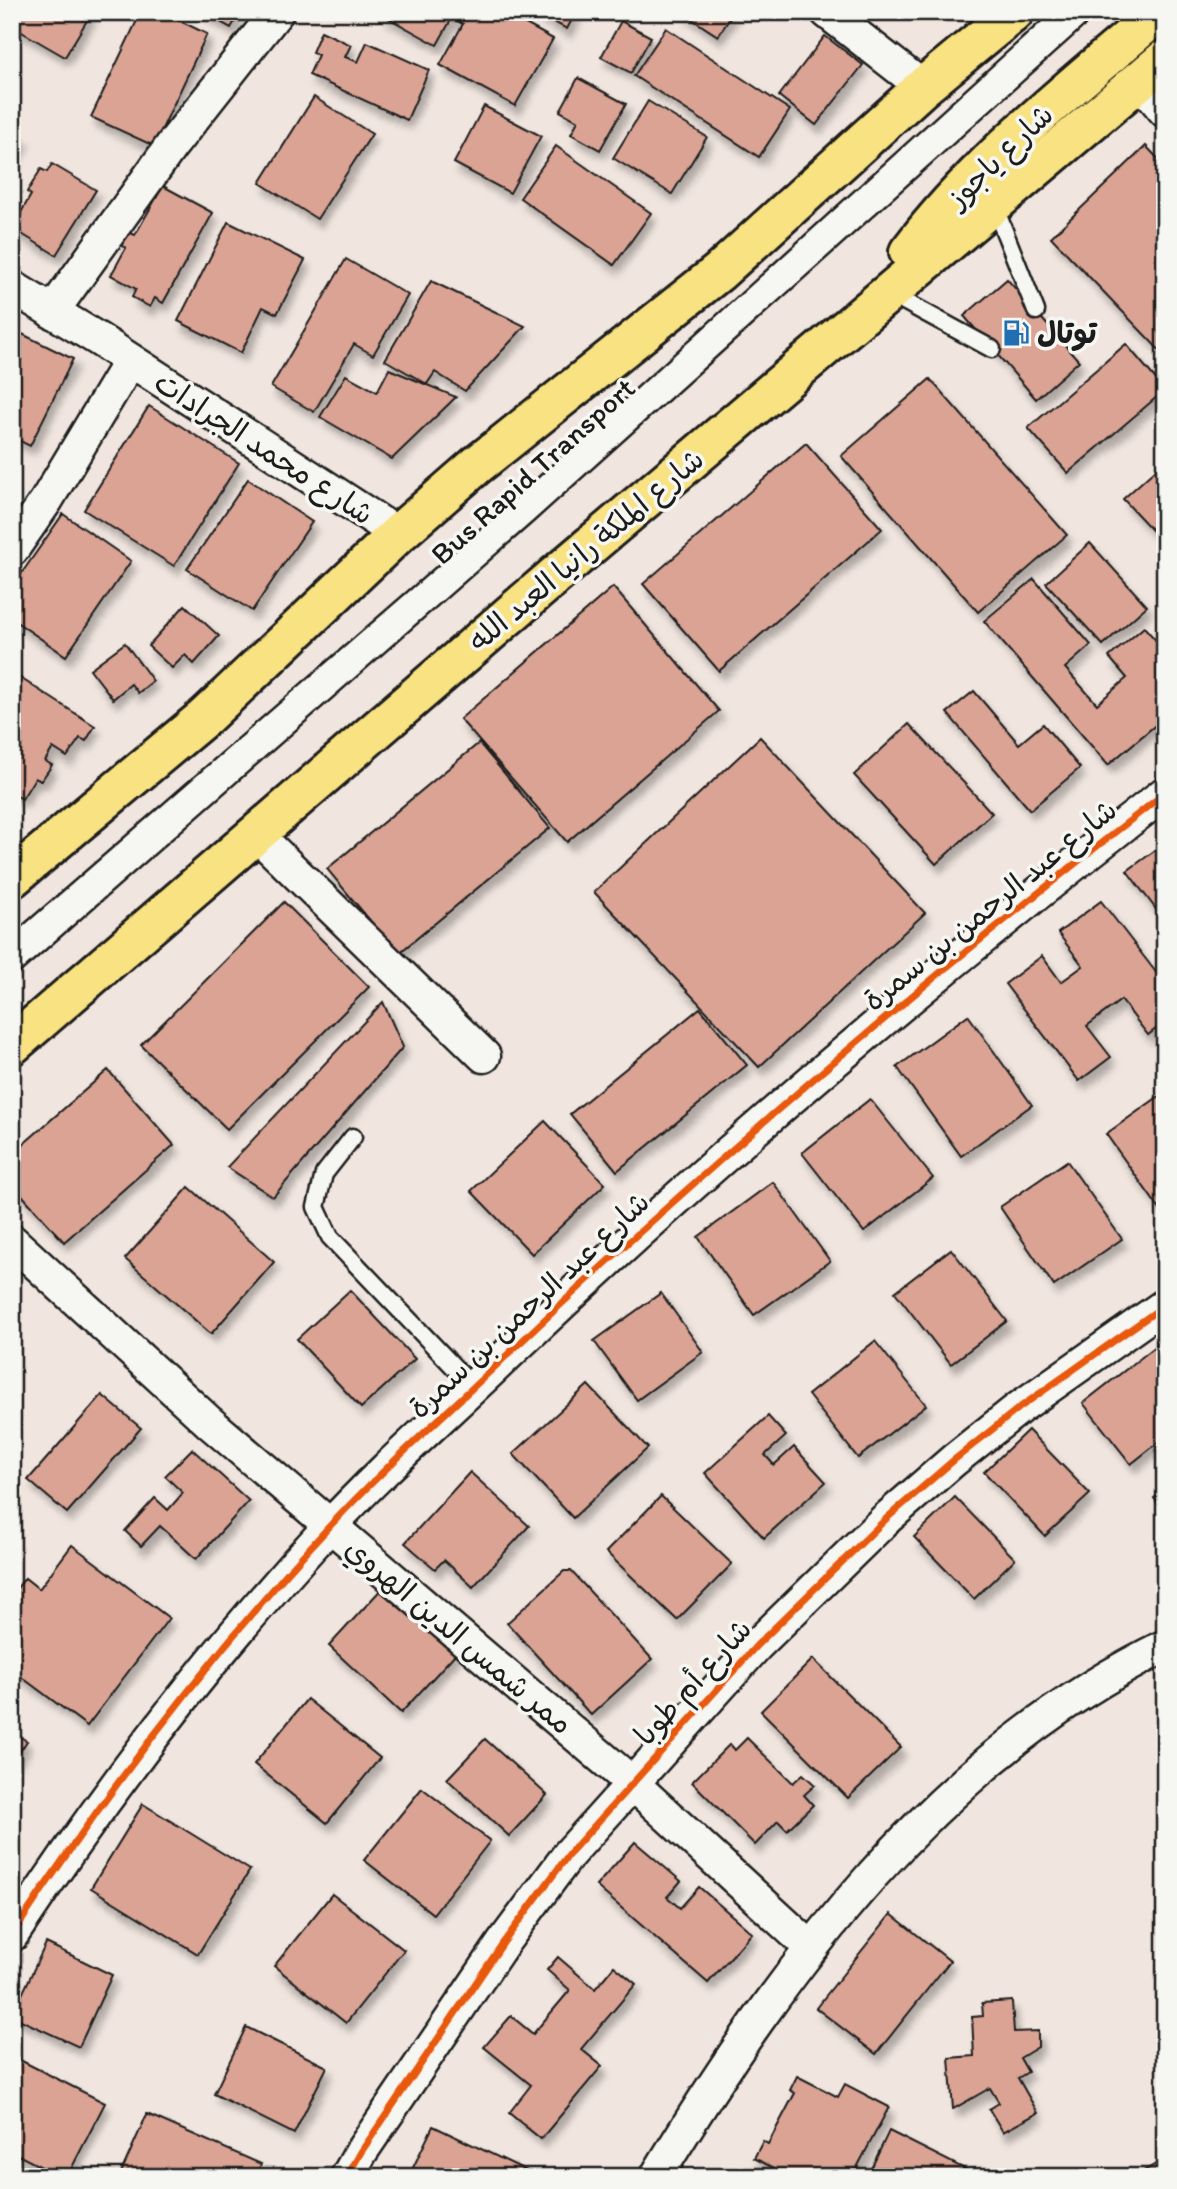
<svg xmlns="http://www.w3.org/2000/svg" width="1177" height="2189" font-family="Itim,'Playpen Sans Arabic',sans-serif">
	<style>
		.building { fill: #daa393; stroke: #1c1c1c; stroke-width: 2; filter: url(#shadow) }
		.lines { fill: none; stroke-linecap: round; stroke-linejoin: round }
		.lane-casing { stroke: #1c1c1c; stroke-width: 21 }
		.street-casing { stroke: #1c1c1c; stroke-width: 37 }
		.primary-casing { stroke: #1c1c1c; stroke-width: 44 }
		.lane { stroke: #f6f6f2; stroke-width: 16 }
		.street { stroke: #f6f6f2; stroke-width: 32 }
		.primary { stroke: #f8e281; stroke-width: 38 }
		.cycleway-casing { stroke: #f6f6f2; stroke-width: 11 }
		.cycleway { stroke: #e8590c; stroke-width: 7 }
		.labels { text-anchor: middle; stroke-width: 7; stroke-linejoin: round; paint-order: stroke }
		.street-label { font-size: 30px; fill: #1c1c1c; stroke: #f6f6f2 }
		.poi-label { font-size: 30px; font-weight: bold; fill: #1c1c1c; stroke: #f6f6f2; text-anchor: start }
	</style>
	<defs>
		<filter id="shadow"><feDropShadow dx="4.5" dy="8" stdDeviation="3.5" flood-color="#0004"/></filter>
	</defs>
	<rect width="100%" height="100%" fill="#f0e5df"/>
	<filter id="ink" filterUnits="userSpaceOnUse"><feTurbulence type="fractalNoise" baseFrequency=".0143" numOctaves="2"/><feDisplacementMap in="SourceGraphic" scale="14" xChannelSelector="R" yChannelSelector="G"/><feConvolveMatrix kernelMatrix="1 2 1 2 8 2 1 2 1" color-interpolation-filters="sRGB"/></filter>
	<g filter="url(#ink)">
		<g class="building">
			<polygon points="22,12 92,12 65,57 13,27"/>
			<polygon points="141,12 162,12 207,34 154,146 91,117"/>
			<polygon points="202,12 240,12 231,28"/>
			<polygon points="384,12 504,12 553,39 515,106 440,65 463,24 452,18 437,45 383,15"/>
			<polygon points="534,12 576,12 567,29"/>
			<polygon points="681,12 734,12 718,36"/>
			<polygon points="621,21 651,37 631,73 601,57"/>
			<polygon points="666,28 790,110 759,157 634,76"/>
			<polygon points="321,31 351,45 345,57 358,62 367,42 429,70 407,120 309,75 318,55 312,52"/>
			<polygon points="825,36 863,65 816,125 779,96"/>
			<polygon points="578,78 626,104 600,150 571,134 578,121 560,111"/>
			<polygon points="314,97 372,134 317,219 260,183"/>
			<polygon points="648,101 707,137 672,194 613,158"/>
			<polygon points="484,106 541,136 510,193 454,163"/>
			<polygon points="12,132 23,138 12,158"/>
			<polygon points="556,146 651,213 614,265 520,198"/>
			<polygon points="1146,146 1165,166 1165,356 1051,237"/>
			<polygon points="52,164 96,190 56,255 12,228 31,195 27,192 41,169 47,172"/>
			<polygon points="163,186 213,213 163,303 155,298 150,307 132,297 136,289 111,275 126,248 119,244 126,231 135,235"/>
			<polygon points="228,222 305,260 277,314 263,307 241,353 178,321"/>
			<polygon points="346,259 408,295 373,355 354,344 314,412 271,387"/>
			<polygon points="1007,279 1079,361 1036,399 964,316"/>
			<polygon points="431,281 525,326 465,391 435,372 427,384 385,360"/>
			<polygon points="12,329 73,359 30,446 12,437"/>
			<polygon points="1126,344 1165,390 1068,473 1028,428"/>
			<polygon points="389,369 456,397 392,459 320,417 346,375 377,392"/>
			<polygon points="930,379 1067,535 978,612 841,456"/>
			<polygon points="149,406 239,463 174,566 84,510"/>
			<polygon points="806,443 882,529 719,671 643,584"/>
			<polygon points="1165,461 1165,544 1123,499"/>
			<polygon points="248,479 312,522 252,611 187,569"/>
			<polygon points="63,514 131,561 66,656 12,619 12,587"/>
			<polygon points="1090,543 1147,606 1103,645 1046,583"/>
			<polygon points="1034,579 1091,645 1065,668 1097,704 1127,678 1109,657 1144,627 1160,645 1165,641 1165,717 1108,765 984,621"/>
			<polygon points="613,587 719,711 567,842 460,719"/>
			<polygon points="185,605 219,636 194,664 185,655 172,668 148,646"/>
			<polygon points="125,643 153,681 138,693 131,684 113,699 90,669"/>
			<polygon points="14,674 95,726 86,741 80,738 67,757 53,748 45,761 52,765 41,781 35,778 22,799 12,793"/>
			<polygon points="974,691 1019,744 1043,724 1080,768 1030,810 947,713"/>
			<polygon points="909,724 992,813 936,864 854,775"/>
			<polygon points="760,737 925,913 759,1067 594,892"/>
			<polygon points="479,743 550,828 398,954 327,869"/>
			<polygon points="1165,843 1165,921 1127,871"/>
			<polygon points="1101,901 1165,984 1165,1022 1148,1035 1121,1000 1087,1026 1111,1057 1079,1081 1005,984 1042,956 1061,982 1083,966 1058,933"/>
			<polygon points="284,902 369,987 227,1129 141,1045"/>
			<polygon points="383,1002 403,1047 273,1197 227,1167"/>
			<polygon points="700,1008 747,1065 617,1171 570,1114"/>
			<polygon points="968,1015 1032,1105 961,1156 897,1067"/>
			<polygon points="108,1070 174,1145 64,1242 12,1184 12,1154"/>
			<polygon points="1165,1092 1165,1208 1161,1211 1106,1134"/>
			<polygon points="870,1099 933,1178 864,1232 802,1153"/>
			<polygon points="545,1121 605,1184 532,1254 471,1191"/>
			<polygon points="1067,1161 1122,1239 1054,1286 1000,1207"/>
			<polygon points="773,1182 830,1261 754,1315 698,1237"/>
			<polygon points="189,1187 274,1262 211,1334 125,1259"/>
			<polygon points="951,1249 1007,1321 951,1364 895,1292"/>
			<polygon points="350,1290 415,1359 361,1408 297,1339"/>
			<polygon points="661,1293 703,1352 637,1400 594,1341"/>
			<polygon points="1165,1339 1165,1437 1131,1464 1083,1403"/>
			<polygon points="875,1341 926,1405 858,1458 808,1395"/>
			<polygon points="588,1385 648,1448 573,1518 513,1454"/>
			<polygon points="102,1395 141,1428 67,1513 28,1480"/>
			<polygon points="768,1416 786,1436 765,1455 774,1465 794,1447 826,1482 764,1538 705,1473"/>
			<polygon points="1028,1430 1090,1494 1045,1536 984,1472"/>
			<polygon points="192,1449 249,1501 196,1559 160,1526 141,1546 125,1531 155,1498 168,1510 183,1493 165,1476"/>
			<polygon points="470,1472 529,1526 473,1587 444,1560 435,1569 405,1543"/>
			<polygon points="1165,1491 1165,1514 1154,1498"/>
			<polygon points="661,1496 732,1564 677,1620 606,1552"/>
			<polygon points="955,1497 1015,1559 974,1599 914,1537"/>
			<polygon points="72,1545 169,1618 87,1726 12,1670 12,1594 25,1578 39,1589"/>
			<polygon points="564,1571 571,1571 652,1659 591,1715 507,1623"/>
			<polygon points="385,1585 457,1652 401,1713 329,1646"/>
			<polygon points="813,1659 901,1747 848,1798 761,1711"/>
			<polygon points="307,1699 380,1758 327,1823 254,1764"/>
			<polygon points="12,1732 27,1741 12,1763"/>
			<polygon points="747,1738 793,1783 803,1774 815,1785 804,1795 813,1805 787,1830 778,1821 755,1845 692,1782 730,1744 735,1750"/>
			<polygon points="485,1739 547,1795 509,1836 447,1779"/>
			<polygon points="422,1788 490,1841 433,1914 364,1860"/>
			<polygon points="143,1804 250,1870 198,1954 91,1888"/>
			<polygon points="635,1842 681,1881 667,1897 680,1908 699,1887 752,1933 708,1983 596,1886"/>
			<polygon points="332,1894 404,1950 346,2023 274,1966"/>
			<polygon points="891,1914 950,1961 876,2054 816,2008"/>
			<polygon points="46,1943 112,1975 79,2047 12,2016"/>
			<polygon points="558,1957 595,1989 614,1966 636,1984 581,2049 602,2066 541,2139 509,2113 531,2085 484,2047 511,2016 533,2034 570,1990 547,1970"/>
			<polygon points="1012,2001 1014,2032 1038,2031 1038,2047 1020,2058 1028,2072 1018,2078 1038,2113 1003,2132 989,2109 999,2103 990,2088 953,2109 949,2058 974,2056 972,2017 983,2016 982,2003"/>
			<polygon points="246,2027 327,2067 294,2134 214,2094"/>
			<polygon points="12,2056 105,2103 67,2177 61,2177 12,2152"/>
			<polygon points="797,2076 838,2097 845,2084 889,2107 852,2177 791,2177 754,2158 763,2141 768,2144 795,2093 790,2090"/>
			<polygon points="147,2114 261,2164 256,2177 119,2177"/>
			<polygon points="433,2126 540,2177 409,2176"/>
			<polygon points="889,2131 973,2173 970,2177 867,2177"/>
			<polygon points="1165,2159 1165,2177 1133,2177"/>
		</g>
		<g class="lines">
			<g class="lane-casing">
				<g id="lane">
					<polyline points="993,203 1036,311"/>
					<polyline points="889,293 992,349"/>
					<polyline points="12,947 519,507 1065,12"/>
					<polyline points="12,967 527,515 1086,12"/>
					<polyline points="353,1137 324,1174 316,1207 330,1237 474,1388"/>
				</g>
			</g>
			<g class="street-casing">
				<g id="street">
					<polyline points="827,12 923,87"/>
					<polyline points="1140,81 1165,111"/>
					<polyline points="12,287 98,339 398,534"/>
					<polyline points="52,312 172,145 277,12"/>
					<polyline points="12,550 46,501 130,361"/>
					<polyline points="255,833 484,1056"/>
					<polyline points="12,1241 209,1422 632,1783 810,1947"/>
					<path d="M12,1935C107,1791 211,1654 328,1528C383,1468 446,1414 505,1357C714,1158 937,970 1165,793"/>
					<polyline points="347,2177 361,2152 503,1943 569,1854 757,1645 887,1518 954,1460 1019,1408 1165,1305"/>
					<path d="M656,2177C784,1966 938,1757 1165,1646"/>
				</g>
			</g>
			<g class="primary-casing">
				<g id="primary">
					<path d="M909,252C978,160 1073,87 1159,12"/>
					<polyline points="12,878 206,716 398,534 477,465 719,272 923,87 1014,12"/>
					<polyline points="12,1045 572,561 1165,59"/>
				</g>
			</g>
			<use href="#lane" class="lane"/>
			<use href="#street" class="street"/>
			<use href="#primary" class="primary"/>
			<g class="cycleway-casing">
				<g id="cycleway">
					<path d="M12,1935C107,1791 211,1654 328,1528C383,1468 446,1414 505,1357C714,1158 937,970 1165,793"/>
					<polyline points="347,2177 361,2152 503,1943 569,1854 757,1645 887,1518 954,1460 1019,1408 1165,1305"/>
				</g>
			</g>
			<use href="#cycleway" class="cycleway"/>
		</g>
	</g>
	<defs>
		<g id="fuel-bare" transform="scale(2.1)"><path d="M-5.5-6h7V0h2V4h1.3V-2.5L3-4.5l.8-.8L6-3V5H2.5V1h-1V6h-7ZM-4.2-4.7v3.2H.2V-4.7Z" fill="#1f6fb2" stroke="#f6f6f2" stroke-width="2.5" paint-order="stroke"/></g>
	</defs>
	<g fill-rule="evenodd">
		<use href="#fuel-bare" x="1016" y="333"/>
	</g>
	<g class="labels">
		<g class="street-label">
			<text transform="translate(1000 156) rotate(-44)" y="10">شارع ياجوز</text>
			<text transform="translate(264 448) rotate(33)" y="10">شارع محمد الجرادات</text>
			<text transform="translate(533 471) rotate(-42)" y="10">Bus Rapid Transport</text>
			<text transform="translate(586 550) rotate(-40)" y="10">شارع الملكة رانيا العبد الله</text>
			<text transform="translate(990 905) rotate(-39)" y="10">شارع عبد الرحمن بن سمرة</text>
			<text transform="translate(529 1305) rotate(-43)" y="10">شارع عبد الرحمن بن سمرة</text>
			<text transform="translate(459 1636) rotate(40)" y="10">ممر شمس الدين الهروي</text>
			<text transform="translate(693 1682) rotate(-48)" y="10">شارع أم طوبا</text>
		</g>
		<g class="poi-label">
			<text x="1037" y="343">توتال</text>
		</g>
	</g>
	<rect width="1177" height="2189" fill="none" stroke="#f6f6f2" stroke-width="42"/>
	<rect x="21" y="21" width="1135" height="2147" fill="none" stroke="#1c1c1c" stroke-width="2.5" filter="url(#ink)"/>
</svg>
